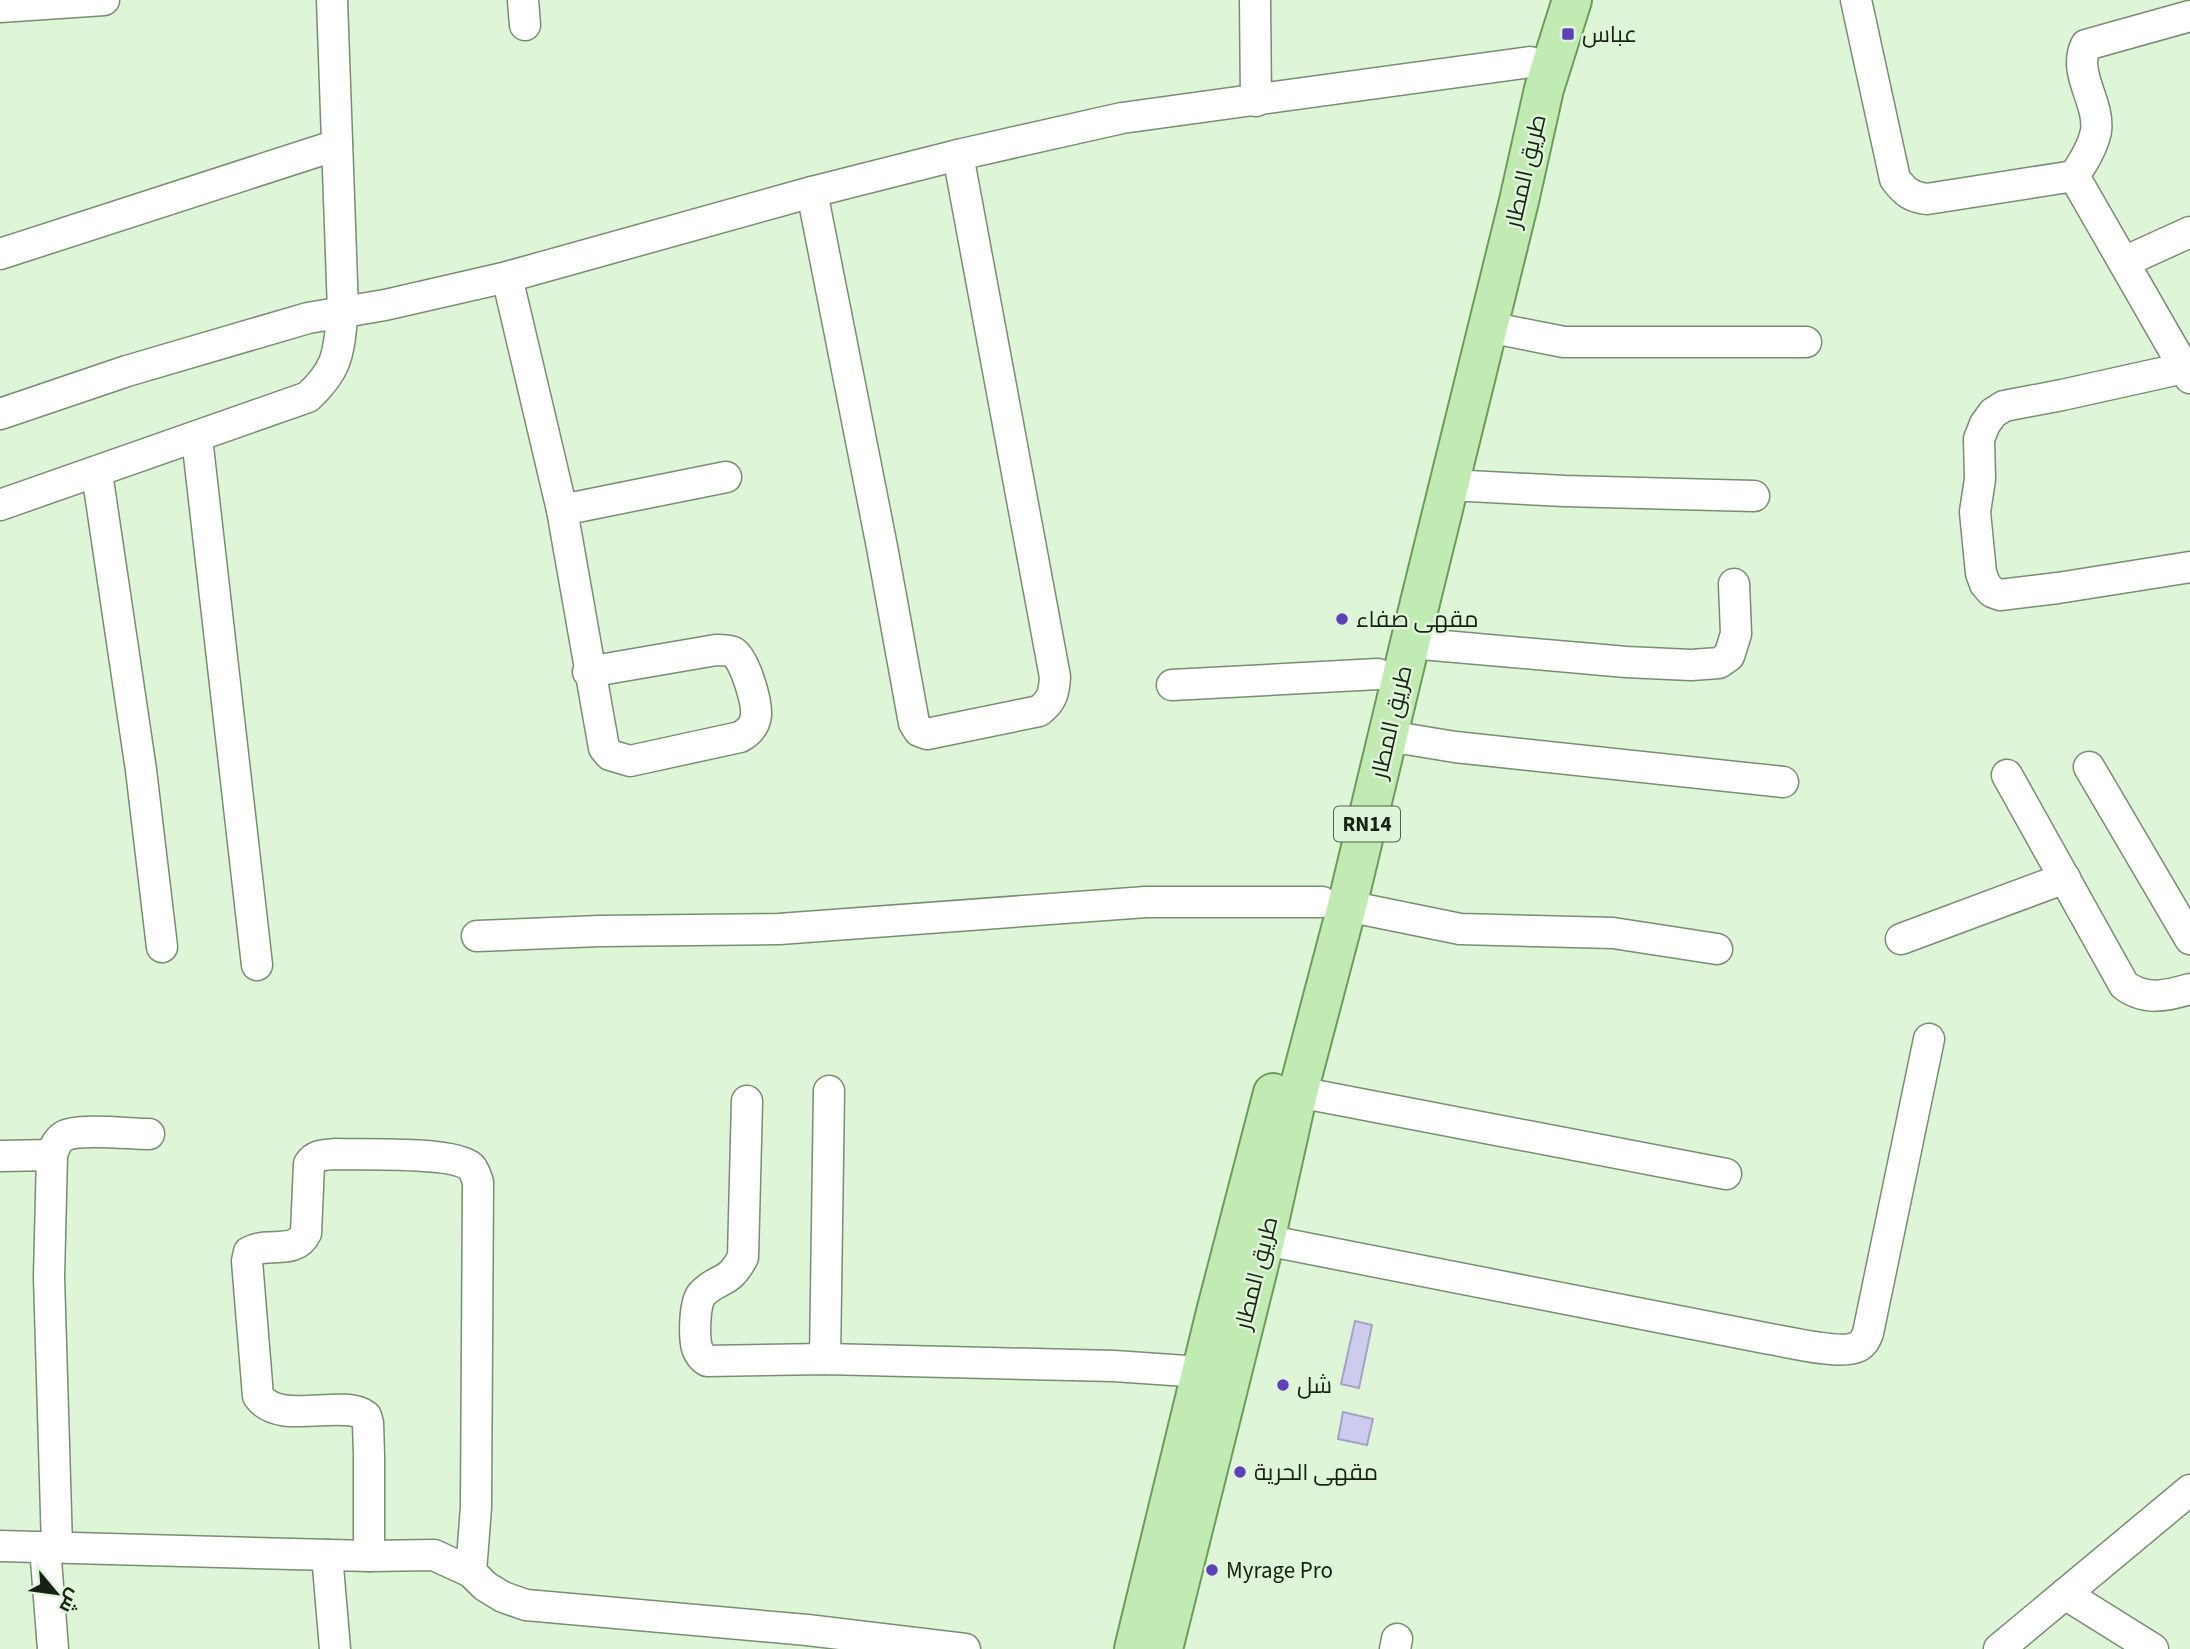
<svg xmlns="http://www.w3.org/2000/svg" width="2190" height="1649" font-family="'Source Sans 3',Cairo,sans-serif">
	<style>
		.building { fill: #ceccee; stroke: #a5a3c4; stroke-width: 2 }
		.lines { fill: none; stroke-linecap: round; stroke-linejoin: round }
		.minor-casing { stroke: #788d71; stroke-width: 33 }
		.major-casing { stroke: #6c9c5b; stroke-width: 42 }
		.minor { stroke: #fff; stroke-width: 30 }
		.major { stroke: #c2ebb3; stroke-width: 38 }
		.poi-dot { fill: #5c41b9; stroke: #def5d7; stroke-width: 2.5 }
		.labels { text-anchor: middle; stroke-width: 5; stroke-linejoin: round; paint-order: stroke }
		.shield { fill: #def5d7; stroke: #546150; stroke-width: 2 }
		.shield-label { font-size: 21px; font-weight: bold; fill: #192116 }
		.poi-label { font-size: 23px; fill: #192116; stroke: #def5d7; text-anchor: start }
		.street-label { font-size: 23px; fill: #192116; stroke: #def5d7 }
	</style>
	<rect width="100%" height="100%" fill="#def5d7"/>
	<g class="building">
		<polygon points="1355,1321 1372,1325 1359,1388 1341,1384"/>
		<polygon points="1343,1412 1373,1419 1367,1445 1338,1439"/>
	</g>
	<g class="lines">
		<g class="minor-casing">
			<g id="minor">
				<polyline points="523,0 525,25"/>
				<polyline points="1255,0 1256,101"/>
				<path d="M1856,0L1895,179C1905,192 1911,197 1927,199L2074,176L2190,378"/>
				<polyline points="0,7 104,0"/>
				<path d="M2074,176C2083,163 2093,147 2096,131C2100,102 2072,73 2086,45L2190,16"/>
				<path d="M812,192L882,547L914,723L919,731L927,734L1039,711C1052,701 1054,693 1055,677L958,155"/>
				<polyline points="0,254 337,145"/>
				<polyline points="2124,262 2190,232"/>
				<path d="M507,277L562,510L604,748L610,755L630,761L740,737C749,732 755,726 756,715C757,702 745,659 733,652C728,650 721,650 716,650L588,672"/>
				<polyline points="1488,327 1564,342 1806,342"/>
				<polyline points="2184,368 2062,395 2004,406 1993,413 1985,424 1979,439 1980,479 1975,512 1981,573 1985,584 1992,592 2000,595 2058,588 2190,567"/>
				<polyline points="0,414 127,371 308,318 385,305 507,277 812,192 958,155 1122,118 1530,62"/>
				<polyline points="197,438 257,965"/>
				<polyline points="97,473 141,770 162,947"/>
				<polyline points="1449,485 1565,491 1754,496"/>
				<path d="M0,505L308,397C340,367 338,352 343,311L332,0"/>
				<polyline points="562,510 726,477"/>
				<polyline points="1410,643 1626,662 1691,665 1719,663 1729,656 1736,634 1734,584"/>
				<polyline points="1172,685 1378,674"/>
				<polyline points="1388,736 1455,747 1783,782"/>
				<polyline points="2089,767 2190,939"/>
				<path d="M2007,775L2124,985C2145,1001 2166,996 2190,989"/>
				<polyline points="1347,906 1460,929 1613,933 1717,949"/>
				<polyline points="477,936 599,931 779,929 1146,902 1322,902"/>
				<polyline points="1901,939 2065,878"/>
				<polyline points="1298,1092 1726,1174"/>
				<path d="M747,1101L743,1257C729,1285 718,1277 702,1294C694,1302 694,1338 697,1348C699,1354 702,1358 707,1361L825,1359L1114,1366L1201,1372"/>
				<polyline points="0,1156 52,1155"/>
				<path d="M1265,1240L1770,1339C1789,1342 1843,1356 1859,1346C1864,1343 1866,1338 1868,1333L1929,1039"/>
				<polyline points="825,1359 829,1091"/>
				<polyline points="0,1546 369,1556 434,1555 471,1572 485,1586 503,1597 526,1605 807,1630 965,1649"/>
				<polyline points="45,1547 53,1649"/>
				<path d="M57,1547L49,1277L52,1155C54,1148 57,1140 64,1136C79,1128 130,1134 149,1134"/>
				<polyline points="327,1555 335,1649"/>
				<path d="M369,1556V1455L368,1423L366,1416C343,1398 279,1427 258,1396L247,1261L249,1252C268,1241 295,1256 306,1233L309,1164C315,1154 326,1155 336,1154C363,1155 453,1151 471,1167C475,1171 476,1177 478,1182L476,1507L471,1572"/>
				<polyline points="2065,1594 2153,1649"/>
				<polyline points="1395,1649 1397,1639"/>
				<polyline points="1999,1649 2190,1490"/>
			</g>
		</g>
		<g class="major-casing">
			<g id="major">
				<polyline points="1134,1649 1216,1312 1273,1093"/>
				<polyline points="1163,1649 1265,1240 1298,1092 1347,906 1410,643 1519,201 1544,89 1572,0"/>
			</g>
		</g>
		<use href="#minor" class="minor"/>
		<use href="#major" class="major"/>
	</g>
	<g class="poi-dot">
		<rect x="1561" y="27" width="14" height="14" rx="3.5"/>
		<circle cx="1342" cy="619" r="7"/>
		<circle cx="1283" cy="1385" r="7"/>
		<circle cx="1240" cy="1472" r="7"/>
		<circle cx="1212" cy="1570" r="7"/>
	</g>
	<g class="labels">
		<rect class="shield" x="1334" y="806.5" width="66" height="35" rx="5"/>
		<g class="shield-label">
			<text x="1367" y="831">RN14</text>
		</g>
		<g class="poi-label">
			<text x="1582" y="42">عباس</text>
			<text x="1356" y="627">مقهى صفاء</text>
			<text x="1297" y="1393">شل</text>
			<text x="1254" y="1480">مقهى الحرية</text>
			<text x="1226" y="1578">Myrage Pro</text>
		</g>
		<g class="street-label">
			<text transform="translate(1525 171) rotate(-77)" y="8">طريق المطار</text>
			<text transform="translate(1391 722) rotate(-77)" y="8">طريق المطار</text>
			<text transform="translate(1256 1273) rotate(-76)" y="8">طريق المطار</text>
		</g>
	</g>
	<g transform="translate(56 1593) rotate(119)" stroke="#def5d7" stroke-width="5" paint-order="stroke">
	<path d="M0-5L12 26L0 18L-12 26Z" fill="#192116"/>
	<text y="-10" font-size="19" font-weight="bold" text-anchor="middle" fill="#192116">ش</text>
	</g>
</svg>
